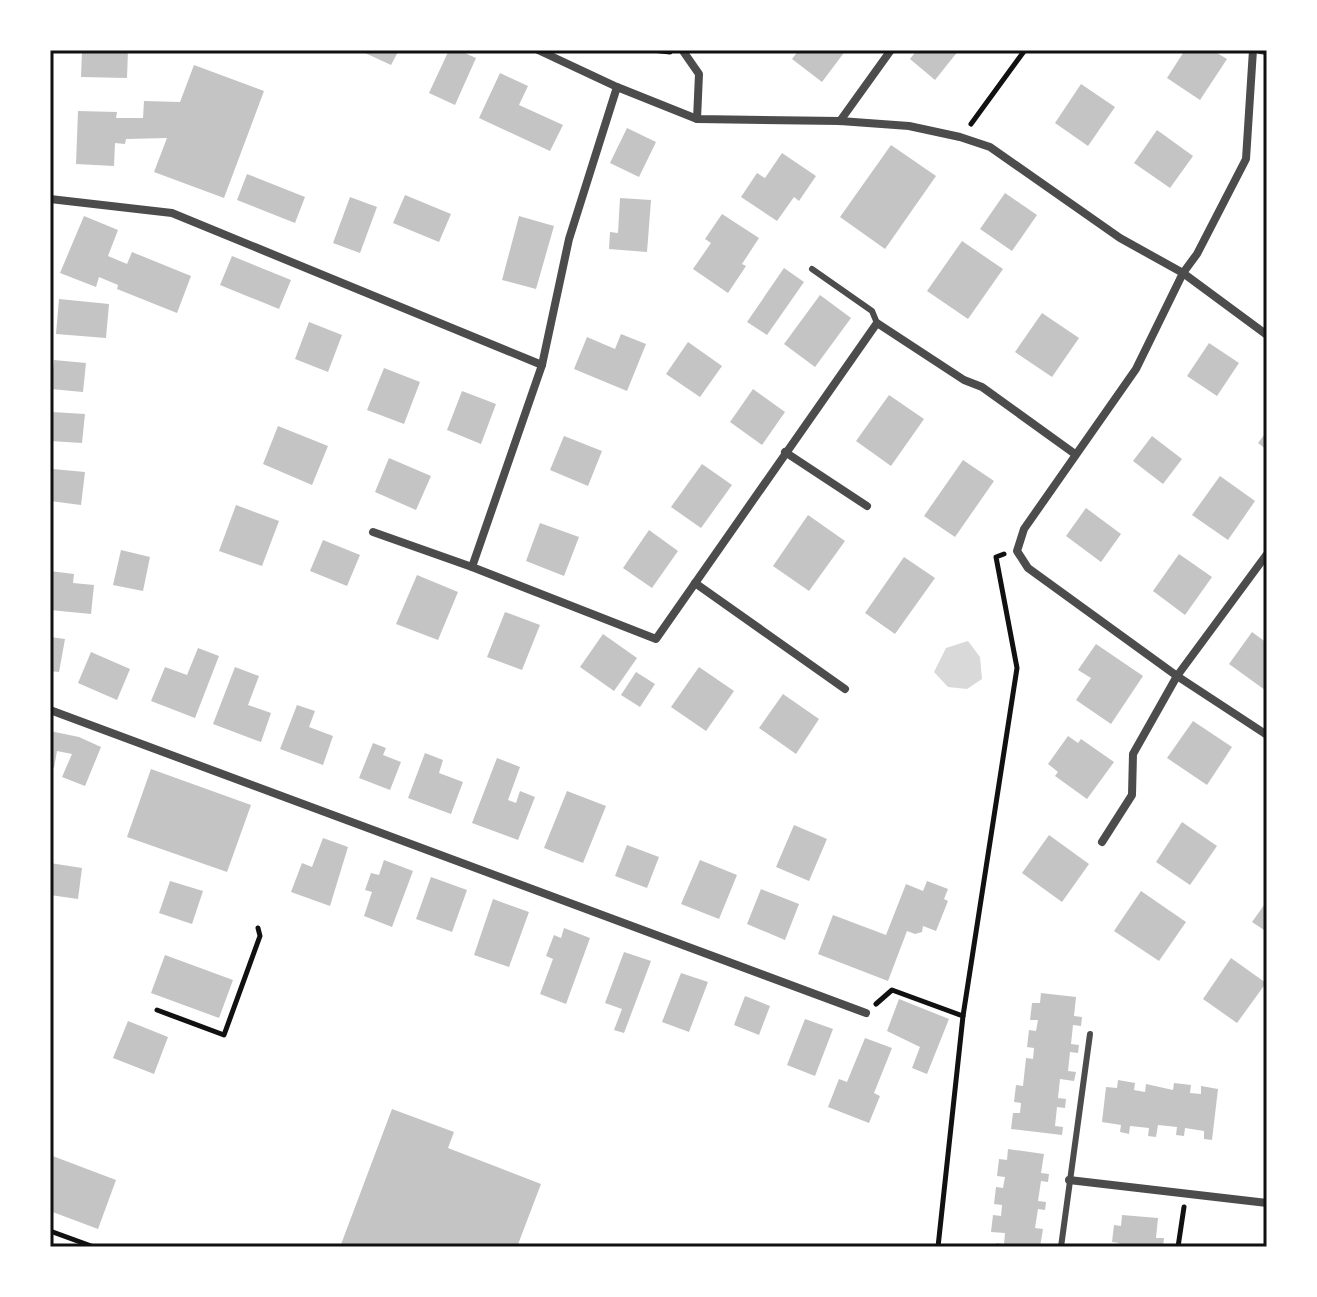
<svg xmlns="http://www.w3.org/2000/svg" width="1317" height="1297" font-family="Manrope,sans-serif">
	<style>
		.water { fill: #d9d9d9 }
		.building { fill: #c4c4c4 }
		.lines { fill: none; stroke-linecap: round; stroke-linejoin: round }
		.path { stroke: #111; stroke-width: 5 }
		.service { stroke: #4c4c4c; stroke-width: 6 }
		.minor { stroke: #4c4c4c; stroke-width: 8 }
		.neatline { fill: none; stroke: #111; stroke-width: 3 }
	</style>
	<rect width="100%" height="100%" fill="#fff"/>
	<polygon class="water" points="968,641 980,657 982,679 967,689 948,687 934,672 946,648"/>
	<g class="building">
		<polygon points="82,50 128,50 127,78 81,77"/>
		<polygon points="366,50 399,50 391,65 365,53"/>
		<polygon points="449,50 458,50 476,58 455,105 429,93"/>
		<polygon points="799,50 846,50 822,82 792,59"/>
		<polygon points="917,50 959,50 935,80 910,59"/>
		<polygon points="1185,50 1212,50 1227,59 1200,100 1167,78"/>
		<polygon points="194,65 264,91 224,198 154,172 167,138 126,139 125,144 115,143 114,166 76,164 78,111 117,112 116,118 143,118 144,101 180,102"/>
		<polygon points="500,73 528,86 519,105 563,125 550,151 479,118"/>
		<polygon points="1081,84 1115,107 1088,146 1055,123"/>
		<polygon points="627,128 656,142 639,177 610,163"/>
		<polygon points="1157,130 1193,156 1170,188 1134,163"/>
		<polygon points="891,145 936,176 885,249 840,217"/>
		<polygon points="782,153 816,176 799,201 794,197 777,221 741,197 757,173 765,178"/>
		<polygon points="247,174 305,197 295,223 237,200"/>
		<polygon points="1005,193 1037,215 1012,251 980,229"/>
		<polygon points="405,195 451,214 439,242 393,223"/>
		<polygon points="350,197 377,207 360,253 333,243"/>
		<polygon points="620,198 651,200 647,252 609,249 610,232 618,233"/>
		<polygon points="722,214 759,238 742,264 746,266 728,293 693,269 711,243 705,239"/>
		<polygon points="84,216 118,230 108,256 127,264 132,252 191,276 177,313 117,289 118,285 99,277 96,287 60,273"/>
		<polygon points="519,216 554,226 536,289 502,280"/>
		<polygon points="962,241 1003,269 968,319 927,291"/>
		<polygon points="232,256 291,280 279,309 220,285"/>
		<polygon points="784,268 804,282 767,335 747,322"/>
		<polygon points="820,295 851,318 815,367 784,344"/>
		<polygon points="59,299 109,304 106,338 56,334"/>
		<polygon points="1042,313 1079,338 1052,377 1015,352"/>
		<polygon points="309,322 342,335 328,372 295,359"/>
		<polygon points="621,334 646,344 627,391 574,369 587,337 615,349"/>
		<polygon points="688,342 722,366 700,397 666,374"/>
		<polygon points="1209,343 1239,363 1217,396 1187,376"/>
		<polygon points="54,360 86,363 83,392 51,389"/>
		<polygon points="384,368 420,382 404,424 367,410"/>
		<polygon points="753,389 785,412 762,445 730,422"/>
		<polygon points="462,391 496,404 481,444 447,430"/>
		<polygon points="889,395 924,419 891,466 856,441"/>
		<polygon points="52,412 85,414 82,443 50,441"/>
		<polygon points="278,426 328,446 312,485 263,464"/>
		<polygon points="1267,431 1267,450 1258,443"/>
		<polygon points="564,436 602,451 588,486 550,470"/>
		<polygon points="1152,436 1182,459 1163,484 1133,461"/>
		<polygon points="389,458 431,476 416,510 375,492"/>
		<polygon points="963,460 994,481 955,537 924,516"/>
		<polygon points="702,464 732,485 701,528 671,507"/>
		<polygon points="53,469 85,472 81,505 50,501"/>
		<polygon points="1220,476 1255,501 1228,540 1192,515"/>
		<polygon points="236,505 279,521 262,566 219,551"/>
		<polygon points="1086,508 1121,534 1101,562 1066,536"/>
		<polygon points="808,515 845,541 809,591 773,566"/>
		<polygon points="540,523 579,537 564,576 526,561"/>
		<polygon points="649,530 678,551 652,588 623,568"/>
		<polygon points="323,540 360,555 347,586 310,571"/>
		<polygon points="121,550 150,557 143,591 113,585"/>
		<polygon points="1179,554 1212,577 1185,615 1153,591"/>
		<polygon points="904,557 935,578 895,634 865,613"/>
		<polygon points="50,571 74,574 73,583 94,585 91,614 50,610"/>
		<polygon points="417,575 458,592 438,640 396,624"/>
		<polygon points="505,612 540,625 522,670 487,657"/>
		<polygon points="1252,632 1267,643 1267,687 1265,690 1229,664"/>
		<polygon points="603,634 637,658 614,691 580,667"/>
		<polygon points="50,637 65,639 59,672 50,671"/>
		<polygon points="1096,644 1143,676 1111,724 1076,700 1091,678 1078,670"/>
		<polygon points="198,648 219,656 195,718 151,701 165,667 187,675"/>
		<polygon points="91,652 130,669 117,700 78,683"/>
		<polygon points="235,667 259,676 248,705 271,713 261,742 213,724"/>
		<polygon points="699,667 734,691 706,731 671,707"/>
		<polygon points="636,672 655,684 640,707 621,695"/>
		<polygon points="783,694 819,719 796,754 759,728"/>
		<polygon points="297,705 315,711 309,727 333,736 323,765 280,749"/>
		<polygon points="1193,721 1232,747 1207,785 1167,758"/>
		<polygon points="50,731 79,737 101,747 85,786 62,777 72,754 57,751 54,768 50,767"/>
		<polygon points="1068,736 1078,743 1081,739 1114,762 1087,799 1055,776 1058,772 1048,764"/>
		<polygon points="373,743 386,748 383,755 401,762 390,790 359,778"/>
		<polygon points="425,753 443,760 439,773 463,782 451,814 408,798"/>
		<polygon points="497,758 520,767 508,800 516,803 520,791 535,797 518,840 472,823"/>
		<polygon points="151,769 251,805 227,872 127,837"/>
		<polygon points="567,791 606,806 583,863 544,848"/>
		<polygon points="1182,822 1217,846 1190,885 1156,862"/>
		<polygon points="794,825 827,839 809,881 776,867"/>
		<polygon points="1049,835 1089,864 1062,902 1022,873"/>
		<polygon points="323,838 348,847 330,906 291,892 302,863 312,867"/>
		<polygon points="627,845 659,857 647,888 615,876"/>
		<polygon points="384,860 413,871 392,927 364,916 372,892 365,890 371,873 379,875"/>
		<polygon points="700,860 737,875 719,919 681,904"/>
		<polygon points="50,863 82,868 78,899 50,895"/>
		<polygon points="431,877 467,890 452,932 416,919"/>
		<polygon points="170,881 203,891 192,924 159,913"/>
		<polygon points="927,881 948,889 944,899 948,901 936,931 923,926 922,932 915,934 907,931 888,981 818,954 833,915 886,935 906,884 923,891"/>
		<polygon points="761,889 799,904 785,940 747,924"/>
		<polygon points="1141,891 1186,922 1159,961 1114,931"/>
		<polygon points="493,899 529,912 509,967 474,955"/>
		<polygon points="1267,901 1267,932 1252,922"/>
		<polygon points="564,928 590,938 566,1004 540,994 553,959 546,956 554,935 561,938"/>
		<polygon points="624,952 651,961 624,1033 614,1030 622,1009 605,1003"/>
		<polygon points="165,955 233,980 219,1018 151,993"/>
		<polygon points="1231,958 1266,983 1237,1023 1203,999"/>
		<polygon points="681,973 708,982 689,1032 662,1022"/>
		<polygon points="1041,993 1076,997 1074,1016 1082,1017 1081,1026 1073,1025 1071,1044 1079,1045 1078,1053 1070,1052 1068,1071 1076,1072 1074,1081 1060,1079 1058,1098 1066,1099 1065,1108 1057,1107 1055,1126 1063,1127 1062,1135 1011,1129 1013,1113 1020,1113 1021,1103 1014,1102 1016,1085 1023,1086 1026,1058 1033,1059 1034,1048 1027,1047 1029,1030 1036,1031 1038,1020 1030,1020 1032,1003 1040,1003"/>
		<polygon points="745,996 770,1006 759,1035 734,1025"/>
		<polygon points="899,999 949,1019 927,1074 912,1068 920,1047 887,1031"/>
		<polygon points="805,1019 833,1029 815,1076 787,1065"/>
		<polygon points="128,1021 168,1037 154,1074 113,1058"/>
		<polygon points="865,1038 892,1048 874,1093 880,1096 869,1123 828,1107 839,1079 847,1082"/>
		<polygon points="1118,1080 1135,1083 1134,1090 1145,1092 1146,1084 1173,1090 1174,1083 1191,1085 1190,1093 1201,1094 1201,1086 1218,1089 1212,1140 1204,1139 1204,1131 1185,1128 1184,1136 1176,1135 1177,1127 1158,1125 1156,1137 1148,1136 1149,1128 1130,1126 1129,1134 1120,1132 1121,1125 1102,1122 1106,1087 1117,1088"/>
		<polygon points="392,1109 454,1132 448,1148 541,1184 517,1247 340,1247"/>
		<polygon points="1008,1149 1044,1154 1041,1173 1049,1174 1048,1182 1041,1181 1038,1201 1046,1202 1045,1210 1038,1209 1035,1228 1043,1229 1040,1247 996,1247 996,1243 1004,1244 1005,1233 991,1232 993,1215 1001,1216 1002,1205 994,1204 996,1187 1003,1188 1005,1177 997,1176 999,1159 1007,1160"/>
		<polygon points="50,1155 116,1180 98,1229 50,1211"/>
		<polygon points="1122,1215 1158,1218 1156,1238 1164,1238 1163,1247 1119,1247 1119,1243 1112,1242 1114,1225 1121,1226"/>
	</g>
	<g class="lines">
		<g class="path">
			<polyline points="652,50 670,52"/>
			<polyline points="971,124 1025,50"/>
			<polyline points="876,1004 892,990 963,1016"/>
			<polyline points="157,1010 224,1035 260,936 258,928"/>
			<polyline points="50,1231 94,1247"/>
			<polyline points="938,1247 963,1016 1017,668 996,557 1004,554"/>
			<polyline points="1178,1247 1184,1207"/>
		</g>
		<g class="service">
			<polyline points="812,269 872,311 877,323"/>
			<polyline points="1061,1247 1090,1034"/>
		</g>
		<g class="minor">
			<polyline points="538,50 617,87 697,119 840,121 909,126 960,137 990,147 1120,238 1183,273 1267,335"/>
			<polyline points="684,50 683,51 699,74 697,119"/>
			<polyline points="1253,50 1246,159 1197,254 1183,273 1136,369 1024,529 1017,551 1028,568 1177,676 1267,735"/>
			<polyline points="1260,50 1267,51"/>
			<polyline points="840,121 891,50"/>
			<polyline points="50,199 172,213 542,365 569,239 617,87"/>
			<polyline points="785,452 867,506"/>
			<polyline points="373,532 472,567 656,639 877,323 964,380 982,387 1075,454"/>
			<polyline points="472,567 542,365"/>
			<polyline points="695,583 845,689"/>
			<polyline points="50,710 866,1013"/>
			<polyline points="1102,842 1132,795 1133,754 1177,676 1267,554"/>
			<polyline points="1069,1180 1267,1203"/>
		</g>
	</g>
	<rect width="1317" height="1297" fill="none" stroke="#ffffff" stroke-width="104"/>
	<rect x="52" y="52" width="1213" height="1193" class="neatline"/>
</svg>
